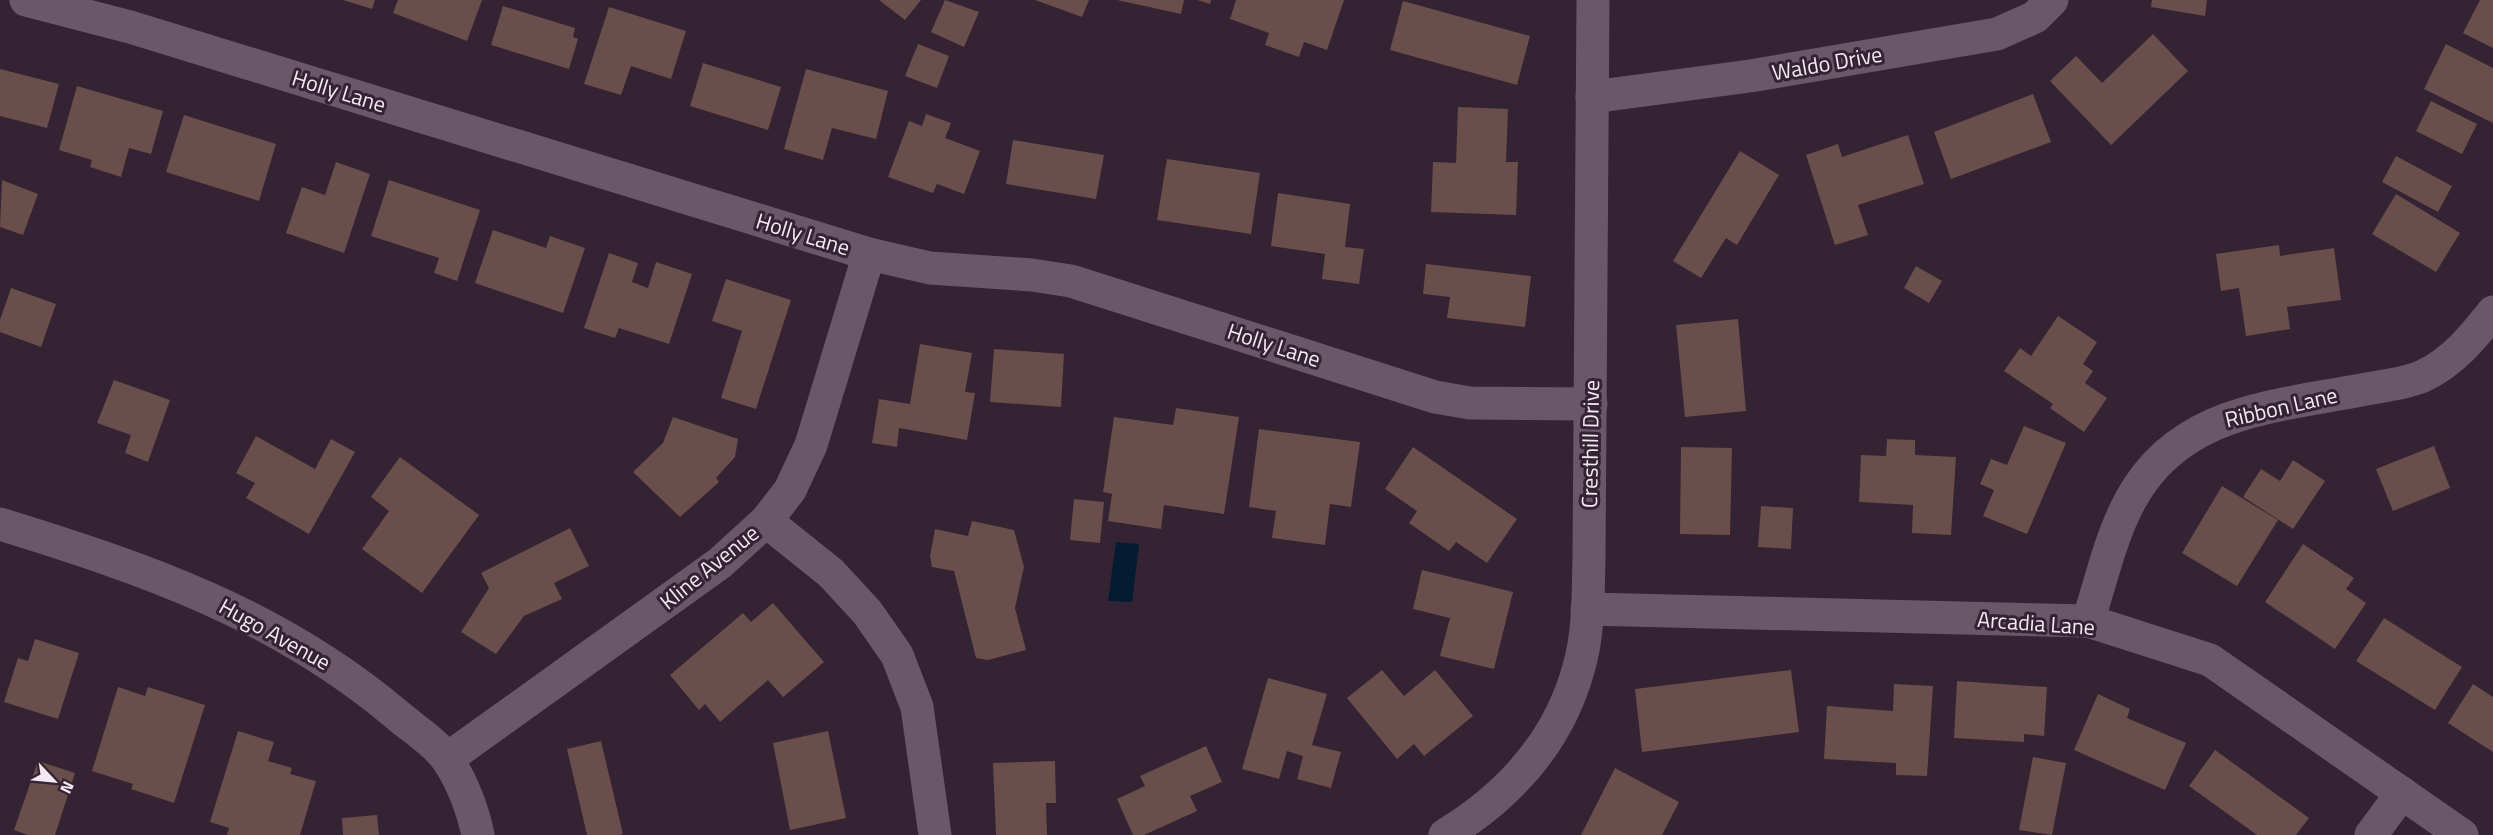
<svg xmlns="http://www.w3.org/2000/svg" width="2493" height="835" font-family="'Titillium Web',sans-serif">
	<style>
		.water { fill: #051b32 }
		.building { fill: #6a4e4b }
		.lines { fill: none; stroke-linecap: round; stroke-linejoin: round }
		.minor { stroke: #6a576a; stroke-width: 33 }
		.labels { text-anchor: middle; stroke-width: 6; stroke-linejoin: round; paint-order: stroke }
		.street-label { font-size: 22px; fill: #f4e8f3; stroke: #332333 }
	</style>
	<rect width="100%" height="100%" fill="#332333"/>
	<polygon class="water" points="1116,542 1139,544 1132,602 1108,601"/>
	<g class="building">
		<polygon points="343,0 375,0 372,9"/>
		<polygon points="398,0 482,0 467,41 393,13"/>
		<polygon points="879,0 921,0 905,20"/>
		<polygon points="945,0 979,12 964,47 931,32"/>
		<polygon points="1035,0 1089,0 1082,17"/>
		<polygon points="1117,0 1184,0 1181,14"/>
		<polygon points="1197,0 1211,0 1210,4"/>
		<polygon points="1236,0 1344,0 1327,50 1304,42 1299,57 1265,45 1269,33 1230,19"/>
		<polygon points="2152,0 2207,0 2205,16 2151,7"/>
		<polygon points="2480,0 2493,0 2493,48 2463,33"/>
		<polygon points="1403,1 1530,36 1517,85 1390,50"/>
		<polygon points="503,6 575,28 573,37 578,39 569,69 491,45"/>
		<polygon points="609,7 686,31 671,79 631,66 621,95 584,84"/>
		<polygon points="2153,34 2188,71 2111,145 2050,81 2076,56 2102,83"/>
		<polygon points="918,44 949,56 937,88 905,76"/>
		<polygon points="2446,44 2493,68 2493,123 2424,89"/>
		<polygon points="703,63 781,87 768,130 690,106"/>
		<polygon points="0,69 59,84 47,128 0,116"/>
		<polygon points="806,69 888,91 876,139 832,128 823,160 784,149"/>
		<polygon points="77,86 163,111 151,154 129,148 121,177 90,167 92,160 59,150"/>
		<polygon points="2033,94 2051,142 1951,179 1934,132"/>
		<polygon points="2431,101 2477,124 2462,154 2416,131"/>
		<polygon points="1458,107 1508,109 1506,162 1518,162 1516,215 1431,212 1433,162 1456,163"/>
		<polygon points="926,114 951,123 945,138 980,151 964,194 937,184 933,193 888,177 909,121 922,126"/>
		<polygon points="184,115 276,144 259,201 166,172"/>
		<polygon points="1908,135 1924,184 1858,205 1868,235 1835,245 1806,155 1838,144 1842,157"/>
		<polygon points="1013,140 1104,155 1096,199 1006,184"/>
		<polygon points="1740,151 1779,175 1737,245 1726,238 1701,278 1673,261"/>
		<polygon points="2396,156 2452,186 2438,212 2382,182"/>
		<polygon points="1167,159 1260,173 1251,234 1157,220"/>
		<polygon points="336,162 370,174 344,253 286,233 302,187 325,195"/>
		<polygon points="2,180 38,194 23,235 0,227"/>
		<polygon points="389,180 480,210 457,281 434,273 439,258 371,236"/>
		<polygon points="1278,193 1350,204 1345,247 1364,249 1359,284 1322,279 1325,254 1271,246"/>
		<polygon points="2396,194 2460,233 2436,272 2372,234"/>
		<polygon points="493,230 546,248 550,236 585,248 563,313 475,283"/>
		<polygon points="2279,245 2280,256 2334,248 2341,300 2287,307 2290,329 2246,336 2239,288 2221,291 2216,254"/>
		<polygon points="609,253 638,263 632,282 648,288 656,262 692,274 669,344 619,328 615,338 584,328"/>
		<polygon points="1426,264 1531,276 1525,327 1447,318 1450,297 1423,294"/>
		<polygon points="1916,266 1942,281 1929,303 1904,288"/>
		<polygon points="726,279 791,300 756,409 721,398 742,331 712,321"/>
		<polygon points="11,288 56,304 41,347 0,332 0,320"/>
		<polygon points="2058,316 2097,342 2083,364 2093,371 2085,383 2107,398 2084,432 2050,408 2053,404 2004,371 2020,348 2031,356"/>
		<polygon points="1738,319 1746,411 1685,417 1676,325"/>
		<polygon points="920,344 972,353 965,392 975,393 967,440 899,428 897,447 872,443 879,399 910,404"/>
		<polygon points="994,349 1064,354 1061,407 990,402"/>
		<polygon points="114,380 170,400 148,462 125,453 131,435 97,423"/>
		<polygon points="1176,408 1239,417 1224,514 1164,505 1161,529 1108,521 1112,494 1103,492 1114,417 1173,425"/>
		<polygon points="673,417 738,439 735,457 716,478 719,482 680,517 633,472 663,443"/>
		<polygon points="2024,426 2066,443 2027,534 1983,516 1994,490 1980,484 1991,459 2007,465"/>
		<polygon points="1259,429 1360,442 1351,507 1330,504 1325,545 1272,538 1276,511 1249,507"/>
		<polygon points="256,436 315,469 331,439 355,452 309,534 246,498 255,483 236,473"/>
		<polygon points="1887,439 1915,440 1915,455 1956,457 1951,535 1912,533 1913,505 1859,502 1861,455 1886,456"/>
		<polygon points="2434,446 2450,488 2393,511 2376,469"/>
		<polygon points="1413,447 1517,519 1487,563 1456,542 1449,551 1409,523 1417,511 1385,489"/>
		<polygon points="1681,447 1732,448 1730,535 1680,534"/>
		<polygon points="400,457 479,515 422,593 362,549 389,511 371,497"/>
		<polygon points="2293,460 2325,481 2293,529 2243,497 2261,469 2280,481"/>
		<polygon points="2222,486 2278,520 2237,586 2182,553"/>
		<polygon points="1074,499 1104,502 1100,543 1070,540"/>
		<polygon points="1761,506 1793,508 1791,549 1758,547"/>
		<polygon points="972,521 1014,530 1024,567 1015,608 1026,650 988,660 976,658 954,571 932,567 930,556 935,529 968,536"/>
		<polygon points="570,528 589,566 554,583 562,599 524,616 496,654 461,632 489,588 481,573"/>
		<polygon points="2303,544 2354,578 2346,589 2366,603 2335,649 2265,602"/>
		<polygon points="1422,570 1513,592 1494,669 1440,656 1450,618 1413,609"/>
		<polygon points="773,603 824,662 783,697 768,680 720,722 705,704 699,710 670,675 743,613 751,622"/>
		<polygon points="2384,618 2462,667 2435,710 2356,661"/>
		<polygon points="35,639 79,653 58,719 4,702 18,658 28,661"/>
		<polygon points="1382,670 1404,696 1435,670 1473,716 1424,756 1414,744 1397,759 1347,698"/>
		<polygon points="1791,670 1799,732 1642,752 1635,689"/>
		<polygon points="1268,678 1327,694 1312,745 1341,752 1331,788 1297,779 1303,756 1287,751 1279,779 1242,769"/>
		<polygon points="1957,681 2047,687 2044,736 2024,734 2024,742 1954,738"/>
		<polygon points="1894,684 1933,686 1927,776 1896,775 1896,763 1824,759 1827,706 1893,711"/>
		<polygon points="2473,684 2493,697 2493,752 2448,723"/>
		<polygon points="118,687 145,696 148,687 205,705 174,803 131,789 133,784 92,771"/>
		<polygon points="2098,694 2130,709 2127,718 2186,743 2165,790 2074,750"/>
		<polygon points="238,731 274,742 268,761 292,768 290,774 316,781 300,835 227,835 229,828 210,822"/>
		<polygon points="828,731 846,818 790,830 773,743"/>
		<polygon points="601,741 623,834 619,835 587,835 567,749"/>
		<polygon points="1206,746 1222,782 1190,796 1197,811 1144,835 1133,835 1117,799 1145,786 1140,776"/>
		<polygon points="2215,750 2309,818 2296,835 2257,835 2189,786"/>
		<polygon points="2033,757 2066,763 2052,835 2019,830"/>
		<polygon points="38,761 75,773 55,835 28,835 14,830"/>
		<polygon points="1055,761 1056,803 1046,803 1047,835 996,835 993,763"/>
		<polygon points="1615,768 1679,802 1662,835 1581,835"/>
		<polygon points="377,815 379,835 343,835 342,818"/>
	</g>
	<g class="lines">
		<g class="minor">
			<polyline points="26,0 130,27 869,254 930,268 1032,275 1071,281 1435,397 1470,403 1591,404"/>
			<polyline points="1592,97 1750,76 1997,34 2035,17 2052,0"/>
			<polyline points="766,521 831,573 867,612 897,655 917,707 935,835"/>
			<path d="M0,524C146,569 277,614 396,714C412,728 435,742 447,759C462,781 473,810 478,835"/>
			<polyline points="1587,609 2088,621 2210,660 2462,835"/>
			<path d="M2088,621C2101,582 2110,538 2130,501C2178,411 2272,407 2361,390C2381,386 2405,384 2423,376C2453,362 2473,337 2493,312"/>
			<polyline points="447,759 720,563 766,521 790,490 811,445 869,254"/>
			<path d="M1445,835C1509,796 1559,741 1579,667C1589,632 1588,594 1589,557L1593,0"/>
			<polyline points="2371,835 2402,793"/>
		</g>
	</g>
	<g class="labels">
		<g class="street-label">
			<text transform="translate(1827 63) rotate(-10)" y="8">Waldo Drive</text>
			<text transform="translate(339 91) rotate(17)" y="8">Holly Lane</text>
			<text transform="translate(803 234) rotate(17)" y="8">Holly Lane</text>
			<text transform="translate(1274 345) rotate(18)" y="8">Holly Lane</text>
			<text transform="translate(2281 407) rotate(-13)" y="8">Ribbon Lane</text>
			<text transform="translate(1590 444) rotate(-89)" y="8">Cresthill Drive</text>
			<text transform="translate(709 567) rotate(-39)" y="8">Kline Avenue</text>
			<text transform="translate(2036 623) rotate(4)" y="8">Arcadia Lane</text>
			<text transform="translate(275 634) rotate(29)" y="8">Hugo Avenue</text>
		</g>
	</g>
	<g transform="translate(54 781) rotate(116)" stroke="#332333" stroke-width="4.5" paint-order="stroke">
	<path d="M0-4.5L10 22L0 15L-10 22Z" fill="#f4e8f3"/>
	<text y="-9" font-size="16" font-weight="bold" text-anchor="middle" fill="#f4e8f3">N</text>
	</g>
</svg>
